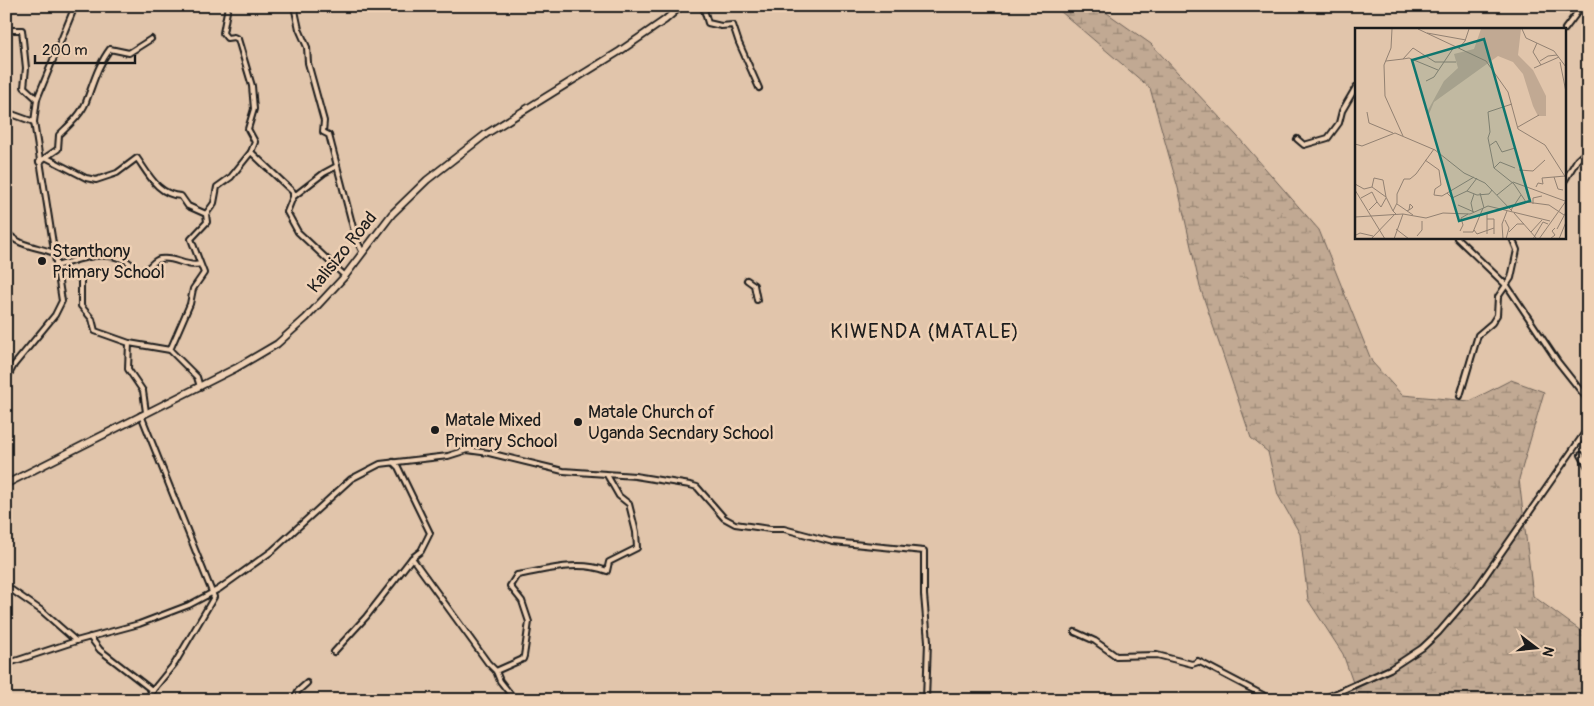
<svg xmlns="http://www.w3.org/2000/svg" width="1594" height="706" font-family="Pangolin,sans-serif">
	<style>
		.wetland { fill: url(#wetland-marsh); stroke: #6e6258 }
		.lines { fill: none; stroke-linecap: round; stroke-linejoin: round }
		.street-casing { stroke: #1c1c1c; stroke-width: 8 }
		.secondary-casing { stroke: #1c1c1c; stroke-width: 9 }
		.street { stroke: #eed0b4; stroke-width: 4 }
		.secondary { stroke: #eed0b4; stroke-width: 5.5 }
		.poi-dot { fill: #1c1c1c; stroke: #eed0b4; stroke-width: 2 }
		.labels { text-anchor: middle; stroke-width: 5; stroke-linejoin: round; paint-order: stroke }
		.poi-label { font-size: 18px; fill: #1c1c1c; stroke: #eed0b4; text-anchor: start }
		.street-label { font-size: 18px; fill: #1c1c1c; stroke: #eed0b4 }
		.quarter-label { font-size: 20px; letter-spacing: 1px; fill: #1c1c1c; stroke: #eed0b4 }
		.inset-road { fill: none; stroke: #928172; stroke-width: 1 }
		.view { fill: #0f766e; fill-opacity: 0.15; stroke: #0f766e; stroke-width: 2.5 }
		.inset-edge { fill: none; stroke: #1c1c1c; stroke-width: 2.5 }
	</style>
	<defs>
		<pattern id="wetland-marsh" width="20" height="14" patternUnits="userSpaceOnUse" patternTransform="scale(1.25)"><rect width="20" height="14" fill="#c1a993"/><path d="M1 5h8M5 5V1M11 12h8M15 12V8" fill="none" stroke="#9c8977"/></pattern>
	</defs>
	<rect width="100%" height="100%" fill="#e1c5ab"/>
	<filter id="ink" filterUnits="userSpaceOnUse"><feTurbulence type="fractalNoise" baseFrequency=".02" numOctaves="2"/><feDisplacementMap in="SourceGraphic" scale="10" xChannelSelector="R" yChannelSelector="G"/><feConvolveMatrix kernelMatrix="1 2 1 2 8 2 1 2 1" color-interpolation-filters="sRGB"/></filter>
	<g filter="url(#ink)">
		<polygon class="wetland" points="1064,6 1097,6 1151,44 1237,136 1319,230 1372,362 1402,395 1470,401 1511,380 1544,392 1519,479 1533,596 1588,636 1588,700 1359,700 1343,654 1308,600 1300,534 1278,495 1268,452 1251,438 1200,287 1178,188 1150,88 1060,11"/>
		<g class="lines">
			<g class="street-casing">
				<g id="street">
					<polyline points="228,6 223,33 227,38 234,37 238,39 252,86 254,109 248,129 255,142 251,152"/>
					<polyline points="294,6 299,29 307,47 308,63 324,121 323,132 329,135 356,239 362,251"/>
					<polyline points="703,6 708,23 721,26 733,25 739,43 759,88"/>
					<polyline points="1565,29 1582,6"/>
					<polyline points="6,30 22,30 26,68 24,87 37,99"/>
					<polyline points="6,112 34,122"/>
					<polyline points="1297,139 1304,145 1328,138 1339,123 1342,111 1356,87"/>
					<path d="M47,158L86,178L96,180L117,173L137,158C149,175 158,195 181,196L188,206L206,214"/>
					<path d="M39,162L58,149L59,135C69,125 81,115 86,102C93,84 98,65 110,49L129,53L151,39"/>
					<polyline points="1565,180 1577,160 1588,150"/>
					<polyline points="293,197 324,173 337,166"/>
					<path d="M6,231C18,247 37,246 54,253"/>
					<polyline points="1457,238 1508,287 1558,362 1588,400"/>
					<path d="M56,266C80,260 97,250 123,259C129,261 133,267 139,270C150,271 151,261 160,259C175,256 186,268 200,264"/>
					<polyline points="57,273 77,276 81,280 81,306 92,319 95,331 129,343"/>
					<polyline points="747,280 754,285 757,300"/>
					<polyline points="6,380 14,365 55,315 62,301 34,122 37,99 75,6"/>
					<polyline points="200,387 197,377 170,350 190,304 193,289 204,273 191,239 207,222 206,214 214,203 217,187 231,177 251,152 293,192 293,197 287,212 298,232 345,276"/>
					<polyline points="1460,396 1478,335 1492,323 1497,315 1498,297 1511,278 1517,250 1512,238"/>
					<polyline points="146,412 143,391 128,369 129,343 170,350"/>
					<polyline points="141,415 214,597 175,663 145,700"/>
					<polyline points="1581,455 1588,467"/>
					<polyline points="412,558 488,663 496,671"/>
					<polyline points="6,586 42,611 76,641"/>
					<polyline points="1075,632 1095,641 1116,656 1157,655 1192,664 1198,662"/>
					<polyline points="90,637 100,650 153,691"/>
					<polyline points="334,652 366,617 412,558 421,551 430,533 398,467 393,462"/>
					<polyline points="1198,661 1263,695 1263,700"/>
					<polyline points="6,664 76,641 139,624 189,605 219,589 272,551 351,479 380,464 448,456 467,450 489,453 563,471 635,476 690,485 697,487 724,518 735,524 770,529 784,529 833,542 924,551 924,595 928,641 926,700"/>
					<polyline points="294,700 298,691 307,683"/>
					<path d="M515,700L500,681L496,671L523,659L524,656L529,622L522,601L510,586L517,575C547,570 578,560 607,571L609,562L637,548L636,532L629,504L619,496L607,475"/>
					<polyline points="1321,700 1390,669 1422,648 1439,632 1476,589 1588,428"/>
				</g>
			</g>
			<g class="secondary-casing">
				<polyline id="secondary" points="6,484 236,368 277,344 306,318 345,276 392,214 427,180 486,134 620,51 665,20 681,6"/>
			</g>
			<use href="#street" class="street"/>
			<use href="#secondary" class="secondary"/>
		</g>
	</g>
	<g class="poi-dot">
		<circle cx="42" cy="261" r="5"/>
		<circle cx="578" cy="422" r="5"/>
		<circle cx="435" cy="430" r="5"/>
	</g>
	<g class="labels">
		<g class="poi-label">
			<text x="52" y="257">Stanthony<tspan x="52" dy="21">Primary School</tspan></text>
			<text x="588" y="418">Matale Church of<tspan x="588" dy="21">Uganda Secndary School</tspan></text>
			<text x="445" y="426">Matale Mixed<tspan x="445" dy="21">Primary School</tspan></text>
		</g>
		<g class="street-label">
			<text transform="translate(342 252) rotate(-51)" y="6">Kalisizo Road</text>
		</g>
		<g class="quarter-label">
			<text x="925" y="338">KIWENDA (MATALE)</text>
		</g>
	</g>
	<g transform="translate(1355 28)">
		<rect width="211" height="211" fill="#e1c5ab"/>
		<path d="M126,1H166L163,27L178,42L191,68V88H183L178,78L168,46L158,34L143,28L79,74L74,86L72,84L89,53L103,40L99,26L119,21Z" fill="#c1a993"/>
		<path class="inset-road" d="M37,1L36,20L29,37L30,68L48,108M63,1L131,33L153,64L163,101L190,117L211,150M167,1L171,10L199,23L211,39M72,5L111,12M182,15L178,24L186,37M104,20L110,13L114,1M48,31L54,30L83,42M31,33L48,31L58,20L80,34H101M185,33L193,28L202,27M205,34L211,64M179,40L204,29M71,53L79,49L99,19M157,76L133,84L135,104L133,110L139,140L159,156L171,174L194,177L209,187M12,84L14,95L38,105M163,99L184,87M0,116L7,118L40,105L80,122L109,145L130,155L157,183M134,118L141,113L147,124L160,120M70,132L84,142L86,157L80,161L79,167L87,168L119,149M139,140L145,134L160,140M164,142L178,143L190,132M122,150L112,163L122,167L134,166L137,162M0,156L9,161L17,159M181,159L183,155L188,156L187,150L199,149M0,162L30,211M208,162L203,161L199,149L210,148M92,165L97,170L112,163M125,165L129,180M142,167L158,154L210,173M31,169L17,159L19,150L28,152L31,169L38,183M6,170L17,164L22,174L14,182M22,174L26,179L31,170M42,176L58,187M178,176V170L187,168M103,177L119,184M156,182L166,167M52,183L54,182L57,180L58,179L55,176L54,182M118,184L116,175L119,166M132,185V206M159,185L182,211M41,186L38,183L42,175V166L49,151H55L61,146L79,121M0,189L48,186L71,190L88,185L115,186L133,178L195,193M132,191H139V206M150,192L154,200L151,211M41,201L54,211M202,201L211,184M119,202L122,206L139,200M105,203L108,197L106,190L113,186M108,204H118L128,180M154,204L162,196H169M176,204L187,192M1,207L5,205L18,208M62,208L67,202V193M16,211L40,186M39,211L48,186M148,211L147,196L152,183M178,211L188,194L193,196M184,211L211,173M195,211L200,207L197,203L200,200M204,211L211,194"/>
		<path class="view" d="M129,11L175,173L104,193L57,32Z"/>
		<rect width="211" height="211" class="inset-edge"/>
	</g>
	<rect width="1594" height="706" fill="none" stroke="#eed0b4" stroke-width="25"/>
	<rect x="12" y="12" width="1569" height="681" fill="none" stroke="#1c1c1c" stroke-width="2" filter="url(#ink)"/>
	<g transform="translate(1536 648) rotate(106)" stroke="#eed0b4" stroke-width="4" paint-order="stroke">
	<path d="M0-4L9 19L0 12L-9 19Z" fill="#1c1c1c"/>
	<text y="-8" font-size="14" font-weight="bold" text-anchor="middle" fill="#1c1c1c">N</text>
	</g>
	<path d="M35 55v8h100v-8" fill="none" stroke="#1c1c1c" stroke-width="2.5"/>
	<text x="42" y="55" font-size="15" fill="#1c1c1c" stroke="#eed0b4" stroke-width="4" paint-order="stroke">200 m</text>
</svg>
